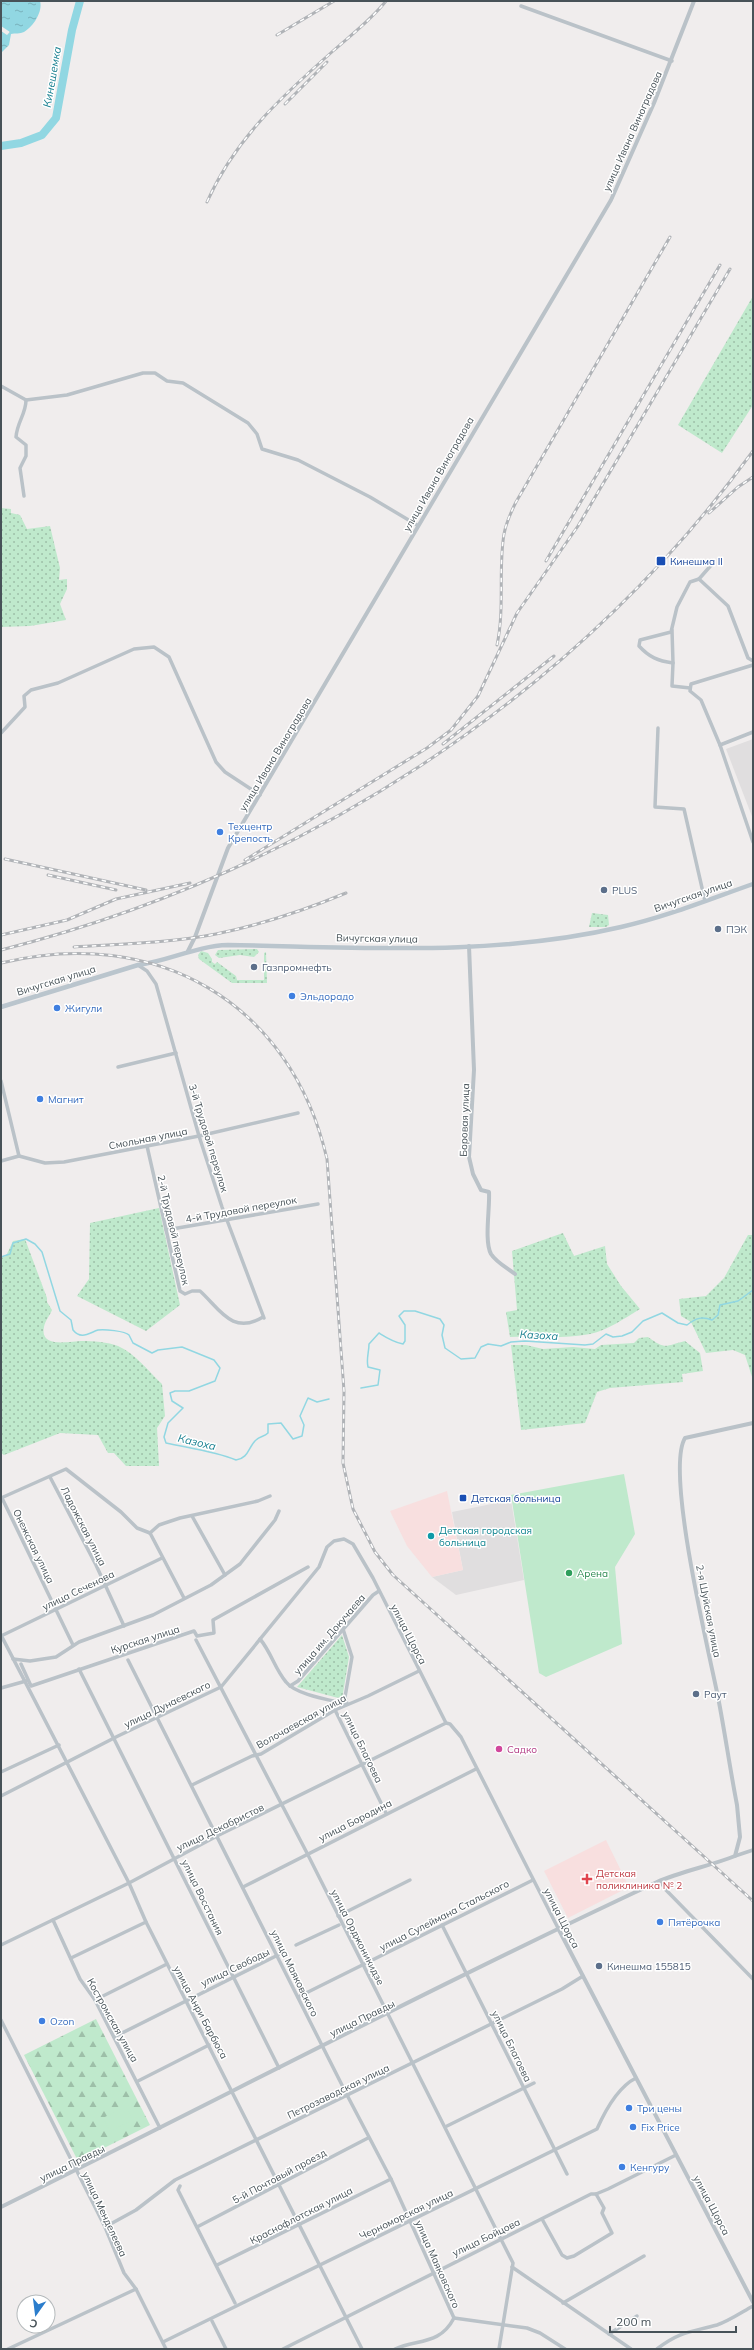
<svg xmlns="http://www.w3.org/2000/svg" width="754" height="2350" font-family="Mulish,sans-serif">
	<style>
		.education { fill: #e0dedf }
		.medical { fill: #f8dfdf }
		.grass { fill: url(#grass-dots) }
		.forest { fill: url(#forest-firs) }
		.park { fill: #bfe9cc }
		.water { fill: url(#water-ripples) }
		.lines { fill: none; stroke-linecap: round; stroke-linejoin: round }
		.stream { stroke: #91d7e2; stroke-width: 1.5 }
		.river { stroke: #91d7e2; stroke-width: 8 }
		.minor { stroke: #bac2c8; stroke-width: 3.5 }
		.tertiary { stroke: #bac2c8; stroke-width: 4 }
		.secondary { stroke: #bac5cd; stroke-width: 4.5 }
		.rail-casing { stroke: #b0b3b7; stroke-width: 3 }
		.rail { stroke: #fff; stroke-width: 1.5; stroke-dasharray: 4.5; stroke-linecap: butt }
		.transit-dot { fill: #1a4fb4; stroke: #fff; stroke-width: 1.5 }
		.shop-dot { fill: #3f7fe0; stroke: #fff; stroke-width: 1.5 }
		.service-dot { fill: #5c6f8a; stroke: #fff; stroke-width: 1.5 }
		.culture-dot { fill: #0f9aa8; stroke: #fff; stroke-width: 1.5 }
		.leisure-dot { fill: #2e9e5b; stroke: #fff; stroke-width: 1.5 }
		.hotel-dot { fill: #d1479c; stroke: #fff; stroke-width: 1.5 }
		.health-dot { fill: #e0444e; stroke: #fff; stroke-width: 1.5 }
		.labels { text-anchor: middle; stroke-width: 3; stroke-linejoin: round; paint-order: stroke }
		.street-label { font-size: 10px; fill: #475258; stroke: #fff }
		.transit-label { font-size: 10px; fill: #164399; stroke: #fff; text-anchor: start }
		.shop-label { font-size: 10px; fill: #366cbe; stroke: #fff; text-anchor: start }
		.service-label { font-size: 10px; fill: #4e5e75; stroke: #fff; text-anchor: start }
		.culture-label { font-size: 10px; fill: #0d838f; stroke: #fff; text-anchor: start }
		.leisure-label { font-size: 10px; fill: #27864d; stroke: #fff; text-anchor: start }
		.hotel-label { font-size: 10px; fill: #b23c85; stroke: #fff; text-anchor: start }
		.health-label { font-size: 10px; fill: #be3a42; stroke: #fff; text-anchor: start }
		.water-label { font-size: 11px; font-style: italic; fill: #1a8191; stroke: #fff }
	</style>
	<defs>
		<pattern id="grass-dots" width="8" height="8" patternUnits="userSpaceOnUse"><rect width="8" height="8" fill="#bfe9cc"/><path d="M2 2h.1M6 6h.1" fill="none" stroke="#9dbfa8" stroke-width="1.8" stroke-linecap="round"/></pattern>
		<pattern id="forest-firs" width="22" height="20" patternUnits="userSpaceOnUse"><rect width="22" height="20" fill="#bfe9cc"/><path d="M5 1l3.5 6h-7zM16 11l3.5 6h-7z" fill="#9dbfa8"/></pattern>
		<pattern id="water-ripples" width="26" height="14" patternUnits="userSpaceOnUse"><rect width="26" height="14" fill="#91d7e2"/><path d="M2 4q2-2 4 0t4 0M15 11q2-2 4 0t4 0" fill="none" stroke="#78b1ba"/></pattern>
	</defs>
	<rect width="100%" height="100%" fill="#f0eded"/>
	<g class="education">
		<polygon points="753,739 753,819 726,749"/>
		<polygon points="511,1500 524,1580 456,1595 432,1577 463,1570 452,1512"/>
	</g>
	<g class="medical">
		<polygon points="447,1491 463,1570 432,1577 407,1546 390,1511"/>
		<polygon points="606,1840 629,1887 568,1918 544,1871"/>
	</g>
	<g class="grass">
		<polygon points="753,296 753,405 722,453 678,425"/>
		<polygon points="1,508 11,509 11,513 20,515 27,529 50,526 60,568 59,580 67,579 67,589 60,604 66,620 30,626 1,627"/>
		<polygon points="592,913 608,915 609,925 606,927 589,927"/>
		<polygon points="257,949 259,952 254,957 240,955 219,958 215,955 218,950"/>
		<polygon points="201,951 208,953 212,959 212,962 215,964 217,962 236,976 237,980 264,980 264,953 266,952 267,983 232,983 199,959 198,955"/>
		<polygon points="159,1208 180,1305 146,1331 77,1296 89,1279 90,1223"/>
		<path d="M563,1233L574,1256L605,1246L607,1264L621,1286L640,1309C625,1318 608,1330 590,1334C564,1339 536,1336 510,1337L506,1312L517,1310L512,1251Z"/>
		<polygon points="748,1235 753,1235 753,1380 745,1355 733,1350 706,1353 691,1322 681,1316 679,1299 706,1296 724,1278"/>
		<path d="M25,1239L47,1298V1302L52,1310C50,1315 45,1321 44,1327C39,1349 71,1341 82,1341C93,1341 108,1342 118,1346C135,1353 149,1372 162,1384L165,1416L157,1428L159,1466H126L114,1453H108L98,1435L60,1433L4,1455L1,1453V1258L6,1256L13,1241Z"/>
		<path d="M648,1337C666,1350 665,1346 685,1341L700,1353L703,1371L682,1374L683,1382L610,1388L597,1392L585,1423L521,1430L511,1345H526L543,1349L573,1347L595,1349L601,1345L634,1343L639,1338Z"/>
		<polygon points="342,1635 349,1657 342,1699 297,1687"/>
	</g>
	<polygon class="forest" points="96,2019 150,2125 78,2161 24,2055"/>
	<g class="park">
		<polygon points="624,1474 635,1534 615,1567 622,1644 546,1677 539,1673 511,1495"/>
		<polygon points="126,2106 133,2120 110,2131 103,2118"/>
	</g>
	<path class="water" d="M1,1H40C43,11 34,26 24,32C20,34 15,33 11,34L9,45L1,53V31L7,35L10,32L1,26Z"/>
	<g class="lines">
		<g class="stream">
			<path d="M1,1257L10,1254L13,1243L26,1239L35,1244L42,1252L60,1311L71,1320L73,1330C81,1340 89,1333 98,1330C104,1329 125,1331 129,1335L133,1343L152,1353L158,1350L182,1347L214,1360L220,1368L215,1381L189,1391H175L170,1393L172,1401L183,1408L168,1423L164,1437L166,1443C188,1448 214,1451 236,1460C249,1458 248,1447 256,1440C260,1436 264,1437 268,1433V1424L281,1423L293,1439L302,1436L304,1425L300,1416L308,1398L317,1402L329,1399"/>
			<path d="M361,1388L378,1385L380,1370L368,1367C366,1359 369,1352 369,1344L379,1333C387,1338 393,1342 403,1344L405,1341V1325L399,1316L404,1311H415L440,1319L444,1325L442,1335L445,1348L461,1359L475,1358L481,1347L488,1344L501,1346L511,1342L525,1341L585,1345L593,1344L606,1334L613,1337L622,1336L632,1332L643,1321L662,1313L678,1323L687,1325C696,1318 702,1316 712,1320L718,1315L720,1305L738,1301L753,1290"/>
		</g>
		<polyline class="river" points="1,146 21,143 42,135 56,118 72,30 80,1"/>
		<g class="minor">
			<polyline points="521,6 672,61"/>
			<path d="M1,386L26,400C26,414 17,422 16,437L26,445V456L20,468L24,496"/>
			<polyline points="26,400 67,395 143,373 155,373 167,381 183,383 248,423 257,434 262,449 298,460 370,497 417,525"/>
			<polyline points="713,563 699,579 728,606 748,658 753,661"/>
			<polyline points="672,630 673,663"/>
			<polyline points="753,665 691,684 690,691 701,700 720,745 753,842"/>
			<path d="M690,688L672,686L673,663C658,661 649,657 639,646L640,640L671,632L677,607L690,582L699,579"/>
			<polyline points="658,728 655,807 684,809 705,901"/>
			<polyline points="1,733 25,707 24,696 31,690 58,683 134,649 154,647 169,657 216,762 225,772 260,795"/>
			<polyline points="720,745 753,732"/>
			<polyline points="138,965 147,971 156,984 199,1136 222,1207 264,1318"/>
			<polyline points="118,1067 176,1053"/>
			<polyline points="1,1081 19,1156"/>
			<path d="M147,1146L180,1291L185,1294L192,1291H200C219,1308 232,1336 263,1317"/>
			<polyline points="1,1161 19,1156 45,1163 64,1162 199,1136 298,1113"/>
			<polyline points="166,1230 318,1204"/>
			<polyline points="50,1477 96,1565 124,1626"/>
			<polyline points="1,1498 66,1469 121,1512 137,1528 150,1533"/>
			<polyline points="2,1498 73,1645"/>
			<polyline points="192,1516 225,1575"/>
			<polyline points="150,1533 159,1525 180,1518 258,1501 270,1496"/>
			<polyline points="150,1533 184,1598"/>
			<polyline points="343,1629 352,1657 345,1697 347,1704"/>
			<polyline points="1,1635 129,1883 146,1922 362,2349"/>
			<polyline points="1,1636 162,1558"/>
			<path d="M260,1639C271,1652 275,1669 286,1682C296,1695 331,1700 347,1704"/>
			<polyline points="196,1640 307,1853 513,2263 499,2349"/>
			<polyline points="13,1659 30,1661 56,1657 79,1642 153,1615 211,1585 240,1564 275,1520 279,1511"/>
			<polyline points="128,1660 347,2095 391,2179 454,2318"/>
			<polyline points="21,1664 31,1686 194,1631 197,1636 214,1633 213,1620 308,1567"/>
			<polyline points="79,1669 279,2068"/>
			<polyline points="290,1686 298,1681 373,1595 379,1591"/>
			<polyline points="1,1688 26,1681"/>
			<polyline points="335,1710 386,1813"/>
			<polyline points="1,1772 59,1745"/>
			<polyline points="192,1785 252,1756 261,1754 335,1710 368,1696 419,1671"/>
			<polyline points="1,1796 118,1736 221,1687 319,1567 327,1547 334,1541 344,1539 353,1544 373,1578 446,1723 450,1724 461,1737 559,1930"/>
			<polyline points="735,1856 753,1850"/>
			<polyline points="660,1881 666,1890 753,1979"/>
			<polyline points="243,1887 476,1769"/>
			<polyline points="338,1916 410,1880"/>
			<polyline points="53,1920 80,1979 95,2000 160,2128"/>
			<polyline points="442,1925 567,2174"/>
			<polyline points="1,1945 129,1883 217,1836 446,1723"/>
			<polyline points="296,1945 339,1925"/>
			<polyline points="71,1958 146,1922"/>
			<polyline points="298,1997 533,1880"/>
			<polyline points="95,2000 167,1964"/>
			<polyline points="1,2020 105,2227 124,2273 136,2289 166,2349"/>
			<polyline points="114,2037 278,1955"/>
			<polyline points="138,2081 209,2045"/>
			<polyline points="447,2126 534,2083"/>
			<polyline points="180,2186 178,2190 235,2303"/>
			<polyline points="542,2219 562,2255 567,2258 574,2256 612,2233 602,2213 604,2208 596,2194"/>
			<polyline points="105,2227 136,2210 175,2180 562,1989 583,1976"/>
			<polyline points="197,2227 368,2138"/>
			<polyline points="217,2265 391,2179"/>
			<polyline points="512,2267 631,2349"/>
			<polyline points="563,2303 644,2256"/>
			<polyline points="454,2318 527,2328 540,2333 565,2349"/>
			<polyline points="212,2321 226,2349"/>
			<polyline points="609,2334 637,2316"/>
			<path d="M163,2342L597,2129C605,2111 618,2087 636,2078"/>
			<polyline points="8,2349 136,2289"/>
			<polyline points="283,2349 591,2194 596,2194 608,2189 676,2155"/>
			<path d="M395,2349C418,2339 440,2345 454,2318"/>
			<path d="M657,2349C680,2331 692,2332 717,2325C729,2321 742,2312 753,2306"/>
		</g>
		<g class="tertiary">
			<path d="M469,946L474,1070L469,1157L473,1174L481,1190L489,1192C490,1209 484,1241 491,1254C496,1262 507,1268 515,1274"/>
			<polyline points="188,951 195,937 228,848 611,200 654,103 694,1"/>
			<polyline points="559,1930 753,2302"/>
			<path d="M1,2207C220,2099 436,1985 657,1882C682,1871 710,1866 735,1856L740,1837L737,1805C730,1769 725,1733 718,1697C709,1652 665,1471 685,1438L753,1423"/>
		</g>
		<path class="secondary" d="M1,1007L138,965C169,961 196,946 228,945C358,947 493,957 621,927C666,917 710,899 753,884"/>
		<g class="rail-casing">
			<g id="rail">
				<polyline points="277,35 334,1"/>
				<polyline points="285,104 327,62"/>
				<path d="M207,202C235,139 282,96 333,51C351,35 371,20 386,1"/>
				<polyline points="709,513 738,487 753,477"/>
				<polyline points="546,561 720,265"/>
				<path d="M497,645C505,608 498,570 504,534C506,523 511,512 516,502L670,237"/>
				<polyline points="443,744 554,656"/>
				<polyline points="5,859 146,890"/>
				<polyline points="245,860 427,748 451,730 478,696 517,613 578,526 730,269"/>
				<polyline points="48,875 116,890"/>
				<polyline points="1,935 67,920 116,899 190,883"/>
				<path d="M74,947C121,944 170,943 216,934C260,925 305,910 346,893"/>
				<path d="M1,950C299,874 571,701 753,451"/>
				<path d="M1,963C155,925 291,1002 327,1159L344,1391L343,1463L353,1509L375,1552L393,1575L753,1901"/>
			</g>
		</g>
		<use href="#rail" class="rail"/>
	</g>
	<g class="transit-dot">
		<rect x="656" y="556" width="10" height="10" rx="2"/>
		<rect x="459" y="1494" width="8" height="8" rx="2"/>
	</g>
	<g class="shop-dot">
		<circle cx="220" cy="832" r="4"/>
		<circle cx="292" cy="996" r="4"/>
		<circle cx="57" cy="1008" r="4"/>
		<circle cx="40" cy="1099" r="4"/>
		<circle cx="660" cy="1922" r="4"/>
		<circle cx="42" cy="2021" r="4"/>
		<circle cx="629" cy="2108" r="4"/>
		<circle cx="633" cy="2127" r="4"/>
		<circle cx="622" cy="2167" r="4"/>
	</g>
	<g class="service-dot">
		<circle cx="604" cy="890" r="4"/>
		<circle cx="718" cy="929" r="4"/>
		<circle cx="254" cy="967" r="4"/>
		<circle cx="696" cy="1694" r="4"/>
		<circle cx="599" cy="1966" r="4"/>
	</g>
	<circle class="culture-dot" cx="431" cy="1536" r="4"/>
	<circle class="leisure-dot" cx="569" cy="1573" r="4"/>
	<circle class="hotel-dot" cx="499" cy="1749" r="4"/>
	<path class="health-dot" d="M585 1873h4v4h4v4h-4v4h-4v-4h-4v-4h4z"/>
	<g class="labels">
		<g class="street-label">
			<text transform="translate(632 131) rotate(-66)" y="4">улица Ивана Виноградова</text>
			<text transform="translate(438 474) rotate(-60)" y="4">улица Ивана Виноградова</text>
			<text transform="translate(275 754) rotate(-59)" y="4">улица Ивана Виноградова</text>
			<text transform="translate(693 895) rotate(-19)" y="4">Вичугская улица</text>
			<text transform="translate(377 938) rotate(1)" y="4">Вичугская улица</text>
			<text transform="translate(56 980) rotate(-17)" y="4">Вичугская улица</text>
			<text transform="translate(464 1120) rotate(-88)" y="4">Боровая улица</text>
			<text transform="translate(148 1138) rotate(-11)" y="4">Смольная улица</text>
			<text transform="translate(209 1138) rotate(73)" y="4">3-й Трудовой переулок</text>
			<text transform="translate(241 1209) rotate(-10)" y="4">4-й Трудовой переулок</text>
			<text transform="translate(174 1230) rotate(77)" y="4">2-й Трудовой переулок</text>
			<text transform="translate(84 1526) rotate(63)" y="4">Ладожская улица</text>
			<text transform="translate(34 1546) rotate(64)" y="4">Онежская улица</text>
			<text transform="translate(78 1590) rotate(-26)" y="4">улица Сеченова</text>
			<text transform="translate(709 1611) rotate(79)" y="4">2-я Шуйская улица</text>
			<text transform="translate(329 1634) rotate(-49)" y="4">улица им. Докучаева</text>
			<text transform="translate(409 1634) rotate(63)" y="4">улица Щорса</text>
			<text transform="translate(145 1639) rotate(-18)" y="4">Курская улица</text>
			<text transform="translate(167 1704) rotate(-26)" y="4">улица Дунаевского</text>
			<text transform="translate(301 1721) rotate(-29)" y="4">Волочаевская улица</text>
			<text transform="translate(363 1747) rotate(64)" y="4">улица Благоева</text>
			<text transform="translate(355 1820) rotate(-27)" y="4">улица Бородина</text>
			<text transform="translate(220 1827) rotate(-26)" y="4">улица Декабристов</text>
			<text transform="translate(203 1897) rotate(64)" y="4">улица Восстания</text>
			<text transform="translate(444 1915) rotate(-27)" y="4">улица Сулеймана Стальского</text>
			<text transform="translate(562 1918) rotate(63)" y="4">улица Щорса</text>
			<text transform="translate(358 1937) rotate(63)" y="4">улица Орджоникидзе</text>
			<text transform="translate(235 1967) rotate(-26)" y="4">улица Свободы</text>
			<text transform="translate(295 1973) rotate(64)" y="4">улица Маяковского</text>
			<text transform="translate(201 2012) rotate(62)" y="4">улица Анри Барбюса</text>
			<text transform="translate(362 2018) rotate(-26)" y="4">улица Правды</text>
			<text transform="translate(113 2020) rotate(61)" y="4">Костромская улица</text>
			<text transform="translate(512 2046) rotate(64)" y="4">улица Благоева</text>
			<text transform="translate(338 2091) rotate(-26)" y="4">Петрозаводская улица</text>
			<text transform="translate(72 2163) rotate(-26)" y="4">улица Правды</text>
			<text transform="translate(279 2176) rotate(-28)" y="4">5-й Почтовый проезд</text>
			<text transform="translate(712 2205) rotate(62)" y="4">улица Щорса</text>
			<text transform="translate(105 2214) rotate(65)" y="4">улица Менделеева</text>
			<text transform="translate(406 2214) rotate(-26)" y="4">Черноморская улица</text>
			<text transform="translate(301 2215) rotate(-27)" y="4">Краснофлотская улица</text>
			<text transform="translate(486 2237) rotate(-26)" y="4">улица Бойцова</text>
			<text transform="translate(438 2264) rotate(66)" y="4">улица Маяковского</text>
		</g>
		<g class="transit-label">
			<text x="670" y="565">Кинешма II</text>
			<text x="471" y="1502">Детская больница</text>
		</g>
		<g class="shop-label">
			<text x="228" y="830">Техцентр<tspan x="228" dy="12">Крепость</tspan></text>
			<text x="300" y="1000">Эльдорадо</text>
			<text x="65" y="1012">Жигули</text>
			<text x="48" y="1103">Магнит</text>
			<text x="668" y="1926">Пятёрочка</text>
			<text x="50" y="2025">Ozon</text>
			<text x="637" y="2112">Три цены</text>
			<text x="641" y="2131">Fix Price</text>
			<text x="630" y="2171">Кенгуру</text>
		</g>
		<g class="service-label">
			<text x="612" y="894">PLUS</text>
			<text x="726" y="933">ПЭК</text>
			<text x="262" y="971">Газпромнефть</text>
			<text x="704" y="1698">Раут</text>
			<text x="607" y="1970">Кинешма 155815</text>
		</g>
		<g class="culture-label">
			<text x="439" y="1534">Детская городская<tspan x="439" dy="12">больница</tspan></text>
		</g>
		<g class="leisure-label">
			<text x="577" y="1577">Арена</text>
		</g>
		<g class="hotel-label">
			<text x="507" y="1753">Садко</text>
		</g>
		<g class="health-label">
			<text x="596" y="1877">Детская<tspan x="596" dy="12">поликлиника № 2</tspan></text>
		</g>
		<g class="water-label">
			<text transform="translate(52 77) rotate(-80)" y="4">Кинешемка</text>
			<text transform="translate(539 1335) rotate(3)" y="4">Казоха</text>
			<text transform="translate(197 1442) rotate(13)" y="4">Казоха</text>
		</g>
	</g>
	<rect width="754" height="2350" fill="none" stroke="#475258" stroke-width="4"/>
	<g transform="translate(36 2314) rotate(194)"><circle r="19" fill="#ffffff" stroke="#b5babc"/>
	<path d="M0-3L7 15L0 10L-7 15Z" fill="#2b7dcc"/>
	<text y="-6" font-size="11" font-weight="bold" text-anchor="middle" fill="#475258">С</text>
	</g>
	<path d="M610 2326v6h126v-6" fill="none" stroke="#475258" stroke-width="2"/>
	<text x="616" y="2326" font-size="12" fill="#475258" stroke="#ffffff" stroke-width="3" paint-order="stroke">200 m</text>
</svg>
